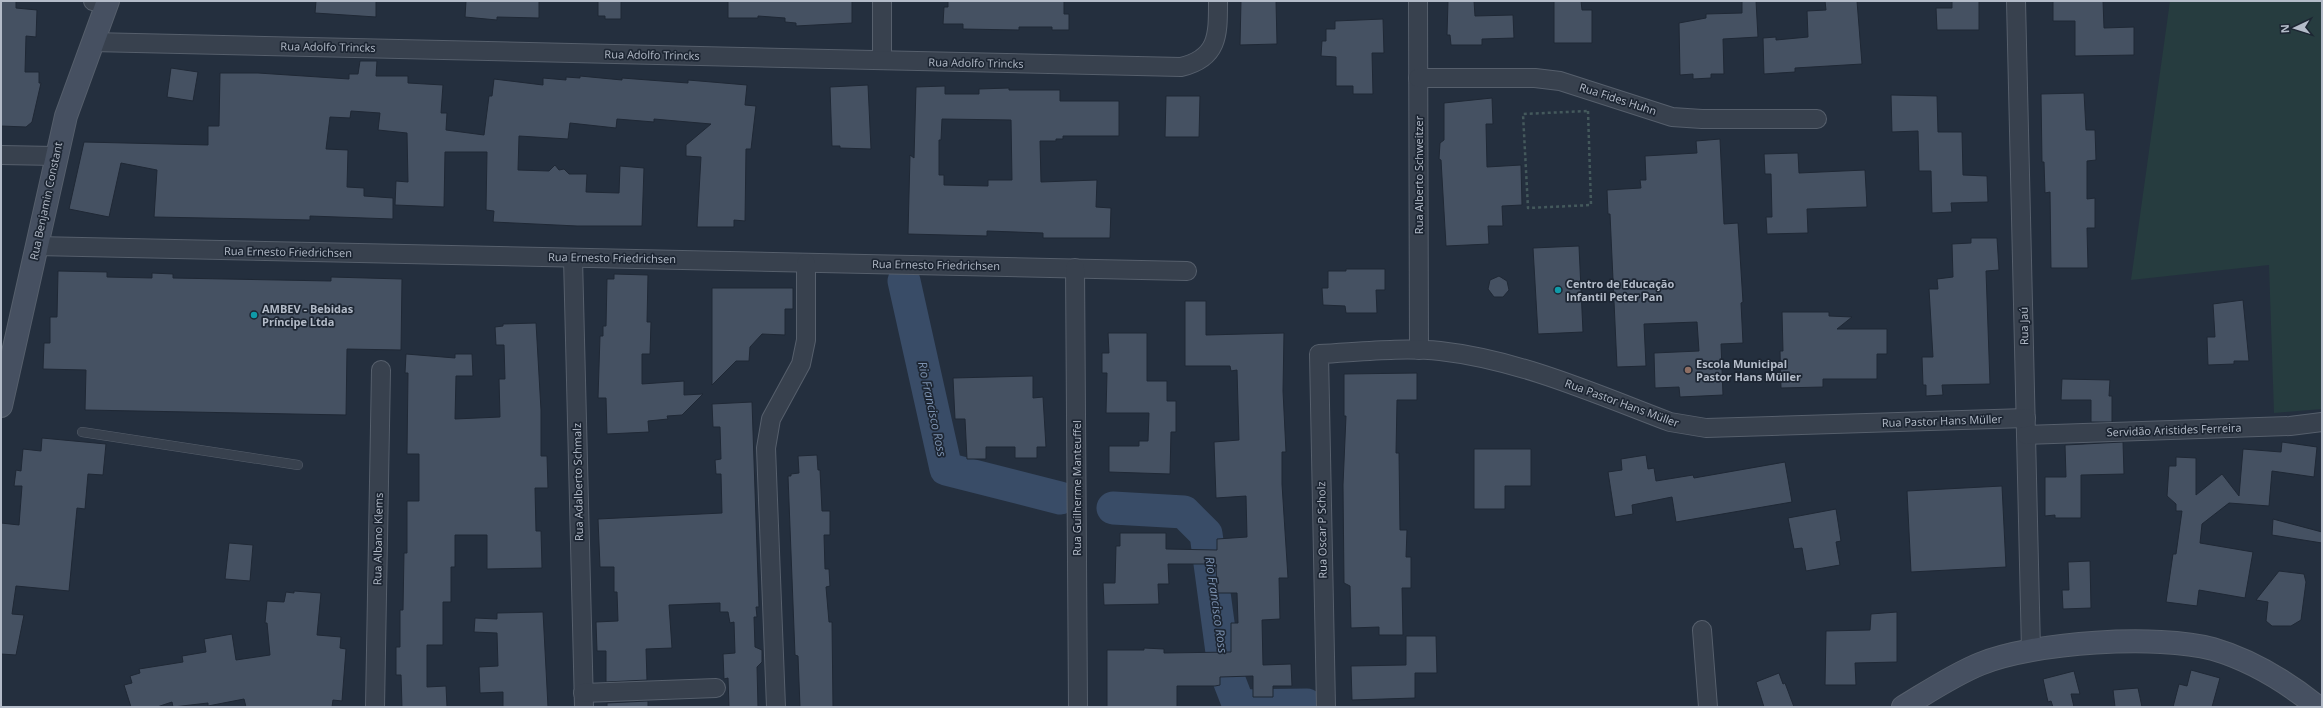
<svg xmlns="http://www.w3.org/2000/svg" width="2323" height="708" font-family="'Open Sans',sans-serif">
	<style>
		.green { fill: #263c3f }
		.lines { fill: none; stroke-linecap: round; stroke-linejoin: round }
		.river { stroke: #394c67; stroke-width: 33 }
		.building { fill: #455162; stroke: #1f2835; fill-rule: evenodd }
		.lane-casing { stroke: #565f6c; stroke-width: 10 }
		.street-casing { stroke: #565f6c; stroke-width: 20 }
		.secondary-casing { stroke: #565f6c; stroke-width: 24 }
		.path { stroke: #44595c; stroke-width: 2.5; stroke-dasharray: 3 3; stroke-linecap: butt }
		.lane { stroke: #38414e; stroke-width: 9 }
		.street { stroke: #38414e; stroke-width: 18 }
		.secondary { stroke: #465061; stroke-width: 22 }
		.culture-dot { fill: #0f9aa8; stroke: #1d2633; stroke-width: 1.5 }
		.education-dot { fill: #8d6e63; stroke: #1d2633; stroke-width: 1.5 }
		.labels { text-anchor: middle; stroke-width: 3.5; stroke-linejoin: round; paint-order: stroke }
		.street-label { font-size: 11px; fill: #b4bcc9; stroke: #1d2633 }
		.poi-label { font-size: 11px; font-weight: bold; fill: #b4bcc9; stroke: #1d2633; text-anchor: start }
		.water-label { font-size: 12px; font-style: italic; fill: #7c92b1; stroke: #1d2633 }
	</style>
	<rect width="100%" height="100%" fill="#242f3e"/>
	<polygon class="green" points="2170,1 2322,1 2322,409 2274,413 2269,265 2131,280"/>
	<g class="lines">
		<g class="river">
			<polyline points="904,281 946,469 1060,498"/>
			<polyline points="1113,508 1184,512 1206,534 1224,667 1239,706 1307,705"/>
		</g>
	</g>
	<g class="building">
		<polygon points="1,1 16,1 16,8 37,10 36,37 26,36 25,72 39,72 39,83 41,83 32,122 26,127 1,126"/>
		<polygon points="316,1 376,1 376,17 315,13"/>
		<polygon points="466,1 539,1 539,18 497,17 497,20 465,17"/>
		<polygon points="598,1 621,1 621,19 605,19 605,16 598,16"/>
		<polygon points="728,1 852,1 852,23 796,26 796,23 785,22 785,18 758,16 758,18 728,18"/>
		<polygon points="948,1 1064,1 1064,14 1069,14 1069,30 1052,30 1052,27 1019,27 1019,30 963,29 963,24 943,24 944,7 948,7"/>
		<polygon points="1241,1 1276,1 1277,44 1240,45"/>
		<polygon points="1448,1 1474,1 1475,16 1513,15 1514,38 1482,39 1482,45 1451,45 1450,35 1447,35"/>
		<polygon points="1554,1 1581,1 1582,10 1592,10 1592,43 1554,43"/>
		<polygon points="1742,1 1756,1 1758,37 1723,39 1724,74 1711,74 1711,78 1693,79 1693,74 1680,75 1679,23 1706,18 1706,14 1742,13"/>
		<polygon points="1825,1 1857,1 1862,64 1795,68 1795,72 1764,74 1763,38 1776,37 1776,40 1808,37 1807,11 1826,10"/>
		<polygon points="1952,1 1979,1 1979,30 1937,30 1936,8 1952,8"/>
		<polygon points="2053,1 2103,1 2104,28 2134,27 2134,55 2075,56 2075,21 2053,21"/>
		<polygon points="1383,19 1384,53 1372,53 1373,94 1353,94 1353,86 1336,86 1336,57 1321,56 1322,41 1326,41 1326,29 1335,29 1335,21"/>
		<polygon points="360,61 377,61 376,76 408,76 408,83 443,85 441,113 447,113 446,130 484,135 489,96 492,96 494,79 543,85 543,78 566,80 566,77 580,78 580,76 622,80 622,78 688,83 688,80 747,85 745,105 756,106 751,149 746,149 745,221 734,220 734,227 697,227 701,157 686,156 686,145 711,124 654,119 654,122 617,119 616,128 570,123 568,139 519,136 518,170 549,171 555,165 559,170 564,169 569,174 587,174 586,192 619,193 620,166 644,168 642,226 577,226 493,222 494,211 486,210 487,152 445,152 444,207 395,205 396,181 408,182 407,133 378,130 380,113 351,111 350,118 330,117 326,149 348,150 347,187 364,188 364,196 393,198 393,219 310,216 310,220 154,217 157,170 121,163 109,217 69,209 84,142 208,145 208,126 219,126 220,73 258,73 349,79 349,74 358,74"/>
		<polygon points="171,68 198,72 193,101 167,97"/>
		<polygon points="868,85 871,149 840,148 840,146 832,146 830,87"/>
		<path d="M945,86V94H979V89L1009,88V90H1060V101H1119V136H1063V139H1056V141H1040L1041,182L1097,180L1096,207L1111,208L1110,238H1043V233L987,231V236L908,234L910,155L914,158L916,87ZM942,119L1011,120L1012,180H988V186L944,185V175H939V140H941Z"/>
		<polygon points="2084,93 2086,130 2095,130 2096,160 2087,161 2087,199 2095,198 2095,228 2087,228 2088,268 2051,268 2050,192 2045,193 2044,162 2042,162 2041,94"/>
		<polygon points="1891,95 1937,96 1938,132 1962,132 1963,175 1987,176 1988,202 1951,203 1952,212 1932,213 1931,171 1919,171 1918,131 1892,132"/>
		<polygon points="1166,96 1200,96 1199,137 1165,137"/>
		<polygon points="1492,98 1493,124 1486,124 1487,167 1521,165 1522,205 1502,206 1503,226 1488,226 1489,244 1446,246 1441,160 1439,159 1440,143 1444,140 1444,103"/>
		<polygon points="1720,139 1724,224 1738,223 1743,302 1741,303 1743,343 1721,344 1723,395 1680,397 1679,387 1655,388 1654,353 1699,351 1697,322 1644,324 1646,366 1617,367 1610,214 1608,214 1607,190 1641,188 1640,180 1646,180 1645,156 1697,153 1696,141"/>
		<polygon points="1798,153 1799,173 1865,170 1867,207 1807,209 1808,233 1767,234 1766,217 1772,217 1771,174 1765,174 1764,154"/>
		<polygon points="1971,238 1997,238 1999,270 1986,271 1990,384 1942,385 1943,395 1926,396 1926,385 1923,385 1922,357 1933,357 1929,289 1938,289 1937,279 1953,277 1952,244 1971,243"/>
		<polygon points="1579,246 1583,332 1538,334 1533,248"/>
		<polygon points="1346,269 1385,269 1385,290 1376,290 1377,313 1346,313 1345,306 1323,305 1322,288 1328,288 1328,271 1346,271"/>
		<polygon points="58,271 107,272 107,277 152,278 152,273 173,274 173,278 331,281 331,277 402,279 401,350 347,349 346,415 85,410 86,370 43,369 44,343 50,343 50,317 57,317"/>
		<polygon points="614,274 648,275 647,322 651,322 650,354 642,354 642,384 684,381 684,395 703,394 682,415 667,416 668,419 648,421 649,432 607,434 606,398 598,398 600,336 603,336 603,326 606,326 607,279 614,279"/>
		<polygon points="1499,276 1507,281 1509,290 1503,297 1494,297 1488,289 1490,280"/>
		<polygon points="712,288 793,288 793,309 785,309 785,335 762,334 750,347 749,361 736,361 712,385"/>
		<polygon points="2243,300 2249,361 2234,361 2234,364 2208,365 2207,337 2215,337 2213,304"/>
		<polygon points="1185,301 1206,301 1206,335 1284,333 1283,391 1286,452 1282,452 1282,484 1288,578 1279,578 1280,619 1262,620 1263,665 1291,664 1292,686 1273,686 1273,697 1253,697 1253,676 1220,677 1220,685 1215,686 1177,686 1177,707 1107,707 1107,650 1144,650 1144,648 1164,649 1164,653 1231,652 1231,623 1238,623 1237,593 1217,593 1216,564 1168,564 1169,584 1158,584 1159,604 1104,605 1103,583 1115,583 1116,546 1120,546 1120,533 1166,533 1166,549 1217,550 1217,539 1247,537 1246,496 1216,498 1214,442 1239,440 1237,370 1231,371 1230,366 1185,366"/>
		<polygon points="1782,312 1829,312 1829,316 1852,317 1837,329 1887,329 1887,354 1877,354 1877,379 1823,379 1823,387 1781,388 1780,351 1783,351"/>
		<polygon points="536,323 541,410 541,456 547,456 548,488 535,488 536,531 541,531 542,568 487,569 487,535 455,535 455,567 451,567 451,602 443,602 443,645 427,645 427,687 446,686 447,707 402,707 401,675 396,675 396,647 400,647 400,610 403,610 404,553 407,553 407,501 419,501 419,454 407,454 408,373 405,373 406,354 455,358 455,354 472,354 473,376 456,376 455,419 500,417 499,379 505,379 504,345 496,345 495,327 503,326 503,324"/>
		<polygon points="1108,333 1147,333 1147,381 1167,381 1167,401 1176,401 1176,432 1171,432 1170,474 1109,472 1109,446 1139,446 1139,441 1148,441 1149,413 1106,413 1107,373 1102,373 1102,353 1109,353"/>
		<polygon points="1417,373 1417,400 1397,400 1396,453 1399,453 1400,530 1407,530 1406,557 1411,557 1411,588 1402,588 1403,635 1379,635 1379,627 1351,628 1350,586 1344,583 1343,485 1346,416 1344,416 1344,374"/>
		<polygon points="1033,376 1033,398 1043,397 1046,447 1037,447 1037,458 1015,458 1015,447 986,447 986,459 967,459 965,419 955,419 953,378"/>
		<polygon points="2062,379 2110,380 2109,396 2112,396 2112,422 2091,422 2091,400 2061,400"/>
		<polygon points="752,402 759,607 756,607 757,617 754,617 755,647 762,650 762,662 757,667 758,707 729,707 728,678 724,679 723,654 735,653 734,622 730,623 728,612 720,612 720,603 669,605 672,648 646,649 647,680 606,682 606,651 597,651 596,622 618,621 617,592 614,592 614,567 600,567 598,519 722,513 721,474 716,474 715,460 721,459 720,427 713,427 712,404"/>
		<polygon points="42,438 106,444 103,475 88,474 85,509 77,508 69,591 16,586 12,614 24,615 16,655 1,654 1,523 19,525 22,486 14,486 16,470 21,471 23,449 41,451"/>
		<polygon points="2123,442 2124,474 2081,475 2081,518 2055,518 2055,515 2045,516 2045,477 2066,477 2065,445"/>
		<polygon points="2282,442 2317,447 2314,477 2272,471 2269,506 2229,503 2202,524 2200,543 2253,552 2245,598 2199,590 2197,606 2166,602 2173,554 2176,554 2182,511 2176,511 2176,504 2167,496 2169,466 2176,466 2176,457 2196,458 2196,495 2222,474 2239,496 2243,449 2281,452"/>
		<polygon points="1474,449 1531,449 1531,486 1505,486 1505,509 1474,509"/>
		<polygon points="817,455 818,470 820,470 822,511 830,511 830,535 824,535 825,569 829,569 830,586 826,587 829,622 832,622 833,707 800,707 798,656 795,655 788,476 791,476 791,474 799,473 798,456"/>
		<polygon points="1646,455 1648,469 1654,468 1656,481 1693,475 1694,478 1785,462 1792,502 1676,522 1672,497 1632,505 1633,514 1615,517 1608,472 1622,470 1621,459"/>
		<polygon points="2002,486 2006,567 1911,572 1907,491"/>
		<polygon points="1836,509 1841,541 1836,542 1840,565 1806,571 1802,548 1794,549 1788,518"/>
		<polygon points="2273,519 2322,532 2322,543 2272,535"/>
		<polygon points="229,543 253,545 250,581 225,579"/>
		<polygon points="2090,561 2091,608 2063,609 2062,590 2069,590 2068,562"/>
		<polygon points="2279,571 2304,574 2306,582 2301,620 2291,626 2272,626 2266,621 2268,602 2256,600"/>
		<polygon points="294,591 321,593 317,635 341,637 340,648 346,649 342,701 333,700 332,707 246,707 244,699 208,706 208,703 173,707 172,702 157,707 131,707 124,685 132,683 130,676 140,673 139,669 183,662 182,656 206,652 204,639 232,634 236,660 270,655 267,623 265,623 267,601 284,602 286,592 294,593"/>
		<polygon points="543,612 548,707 503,707 503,692 480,693 479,667 498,666 497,633 474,632 475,618 497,619 497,613"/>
		<polygon points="1897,612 1897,662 1855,663 1856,685 1825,685 1826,631 1870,630 1871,614"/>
		<polygon points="1406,636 1436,636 1437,673 1415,673 1415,698 1352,700 1351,666 1406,665"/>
		<polygon points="2191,670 2220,678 2212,707 2173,707 2179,684 2187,686"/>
		<polygon points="2074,671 2080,694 2071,694 2074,707 2053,707 2051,701 2048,702 2043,679"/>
		<polygon points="1779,673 1783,684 1785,683 1794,707 1764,707 1756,682"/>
		<polygon points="2138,688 2142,707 2115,707 2113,690"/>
		<polygon points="648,701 648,707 607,707 607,703"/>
	</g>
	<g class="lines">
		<g class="lane-casing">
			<polyline id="lane" points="82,432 298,465"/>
		</g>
		<g class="street-casing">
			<g id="street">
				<polyline points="93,1 107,3"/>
				<polyline points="882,1 882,60"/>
				<polyline points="1418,1 1419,350"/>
				<polyline points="2016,1 2031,651"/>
				<path d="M92,42L1181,67C1219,58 1218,34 1218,1"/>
				<polyline points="1418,78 1535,78 1560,81 1672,117 1702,119 1817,119"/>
				<polyline points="1,155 56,156"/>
				<polyline points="36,246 1187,271"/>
				<polyline points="573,258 584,707"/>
				<polyline points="1075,268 1078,707"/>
				<polyline points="2026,435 2290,426 2322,422"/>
				<polyline points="1702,630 1708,707"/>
				<polyline points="583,693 716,688"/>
				<polyline points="375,707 381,370"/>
				<polyline points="776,707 766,448 771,419 801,364 806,340 806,263"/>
				<path d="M1326,707L1319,354C1359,352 1401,347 1440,351C1520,360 1596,394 1670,422L1706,428L2026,418"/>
			</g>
		</g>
		<g class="secondary-casing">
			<g id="secondary">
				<polyline points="1,406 66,116 108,1"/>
				<path d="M1903,707C1928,692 1953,675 1980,664C2033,642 2158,634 2213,649C2251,660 2288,683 2318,707"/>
			</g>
		</g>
		<polygon class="path" points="1588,111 1591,205 1528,208 1523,114"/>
		<use href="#lane" class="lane"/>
		<use href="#street" class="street"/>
		<use href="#secondary" class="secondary"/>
	</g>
	<g class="culture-dot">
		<circle cx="1558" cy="290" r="4"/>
		<circle cx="254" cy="315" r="4"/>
	</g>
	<circle class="education-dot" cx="1688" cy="370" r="4"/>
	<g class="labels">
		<g class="street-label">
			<text transform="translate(328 47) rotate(1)" y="4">Rua Adolfo Trincks</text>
			<text transform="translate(652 55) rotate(1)" y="4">Rua Adolfo Trincks</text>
			<text transform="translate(976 63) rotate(1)" y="4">Rua Adolfo Trincks</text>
			<text transform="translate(1618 99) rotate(18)" y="4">Rua Fides Huhn</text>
			<text transform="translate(1419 175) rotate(-90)" y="4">Rua Alberto Schweitzer</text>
			<text transform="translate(46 201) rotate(-78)" y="4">Rua Benjamin Constant</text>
			<text transform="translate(288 252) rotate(1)" y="4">Rua Ernesto Friedrichsen</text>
			<text transform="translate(612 258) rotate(1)" y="4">Rua Ernesto Friedrichsen</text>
			<text transform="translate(936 265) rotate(1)" y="4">Rua Ernesto Friedrichsen</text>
			<text transform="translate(2024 326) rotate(-91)" y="4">Rua Jaú</text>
			<text transform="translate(1622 403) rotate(20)" y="4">Rua Pastor Hans Müller</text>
			<text transform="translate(1942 421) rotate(-2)" y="4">Rua Pastor Hans Müller</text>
			<text transform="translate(2174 430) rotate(-2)" y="4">Servidão Aristides Ferreira</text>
			<text transform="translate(578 482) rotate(-91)" y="4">Rua Adalberto Schmalz</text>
			<text transform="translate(1077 488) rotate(-90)" y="4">Rua Guilherme Manteuffel</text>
			<text transform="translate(1322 530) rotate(-91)" y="4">Rua Oscar P Scholz</text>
			<text transform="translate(378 539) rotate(-89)" y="4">Rua Albano Klems</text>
		</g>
		<g class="poi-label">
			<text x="1566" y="288">Centro de Educação<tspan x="1566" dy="13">Infantil Peter Pan</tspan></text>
			<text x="262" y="313">AMBEV - Bebidas<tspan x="262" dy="13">Príncipe Ltda</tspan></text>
			<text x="1696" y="368">Escola Municipal<tspan x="1696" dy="13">Pastor Hans Müller</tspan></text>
		</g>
		<g class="water-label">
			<text transform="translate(932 409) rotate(78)" y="4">Rio Francisco Ross</text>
			<text transform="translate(1216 605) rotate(82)" y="4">Rio Francisco Ross</text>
		</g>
	</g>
	<rect width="2323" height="708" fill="none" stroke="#b4bcc9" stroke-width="4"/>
	<g transform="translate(2295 28) rotate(266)" stroke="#1d2633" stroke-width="3" paint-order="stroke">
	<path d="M0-3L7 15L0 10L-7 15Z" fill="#b4bcc9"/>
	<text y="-6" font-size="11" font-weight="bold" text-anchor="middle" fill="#b4bcc9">N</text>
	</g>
</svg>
